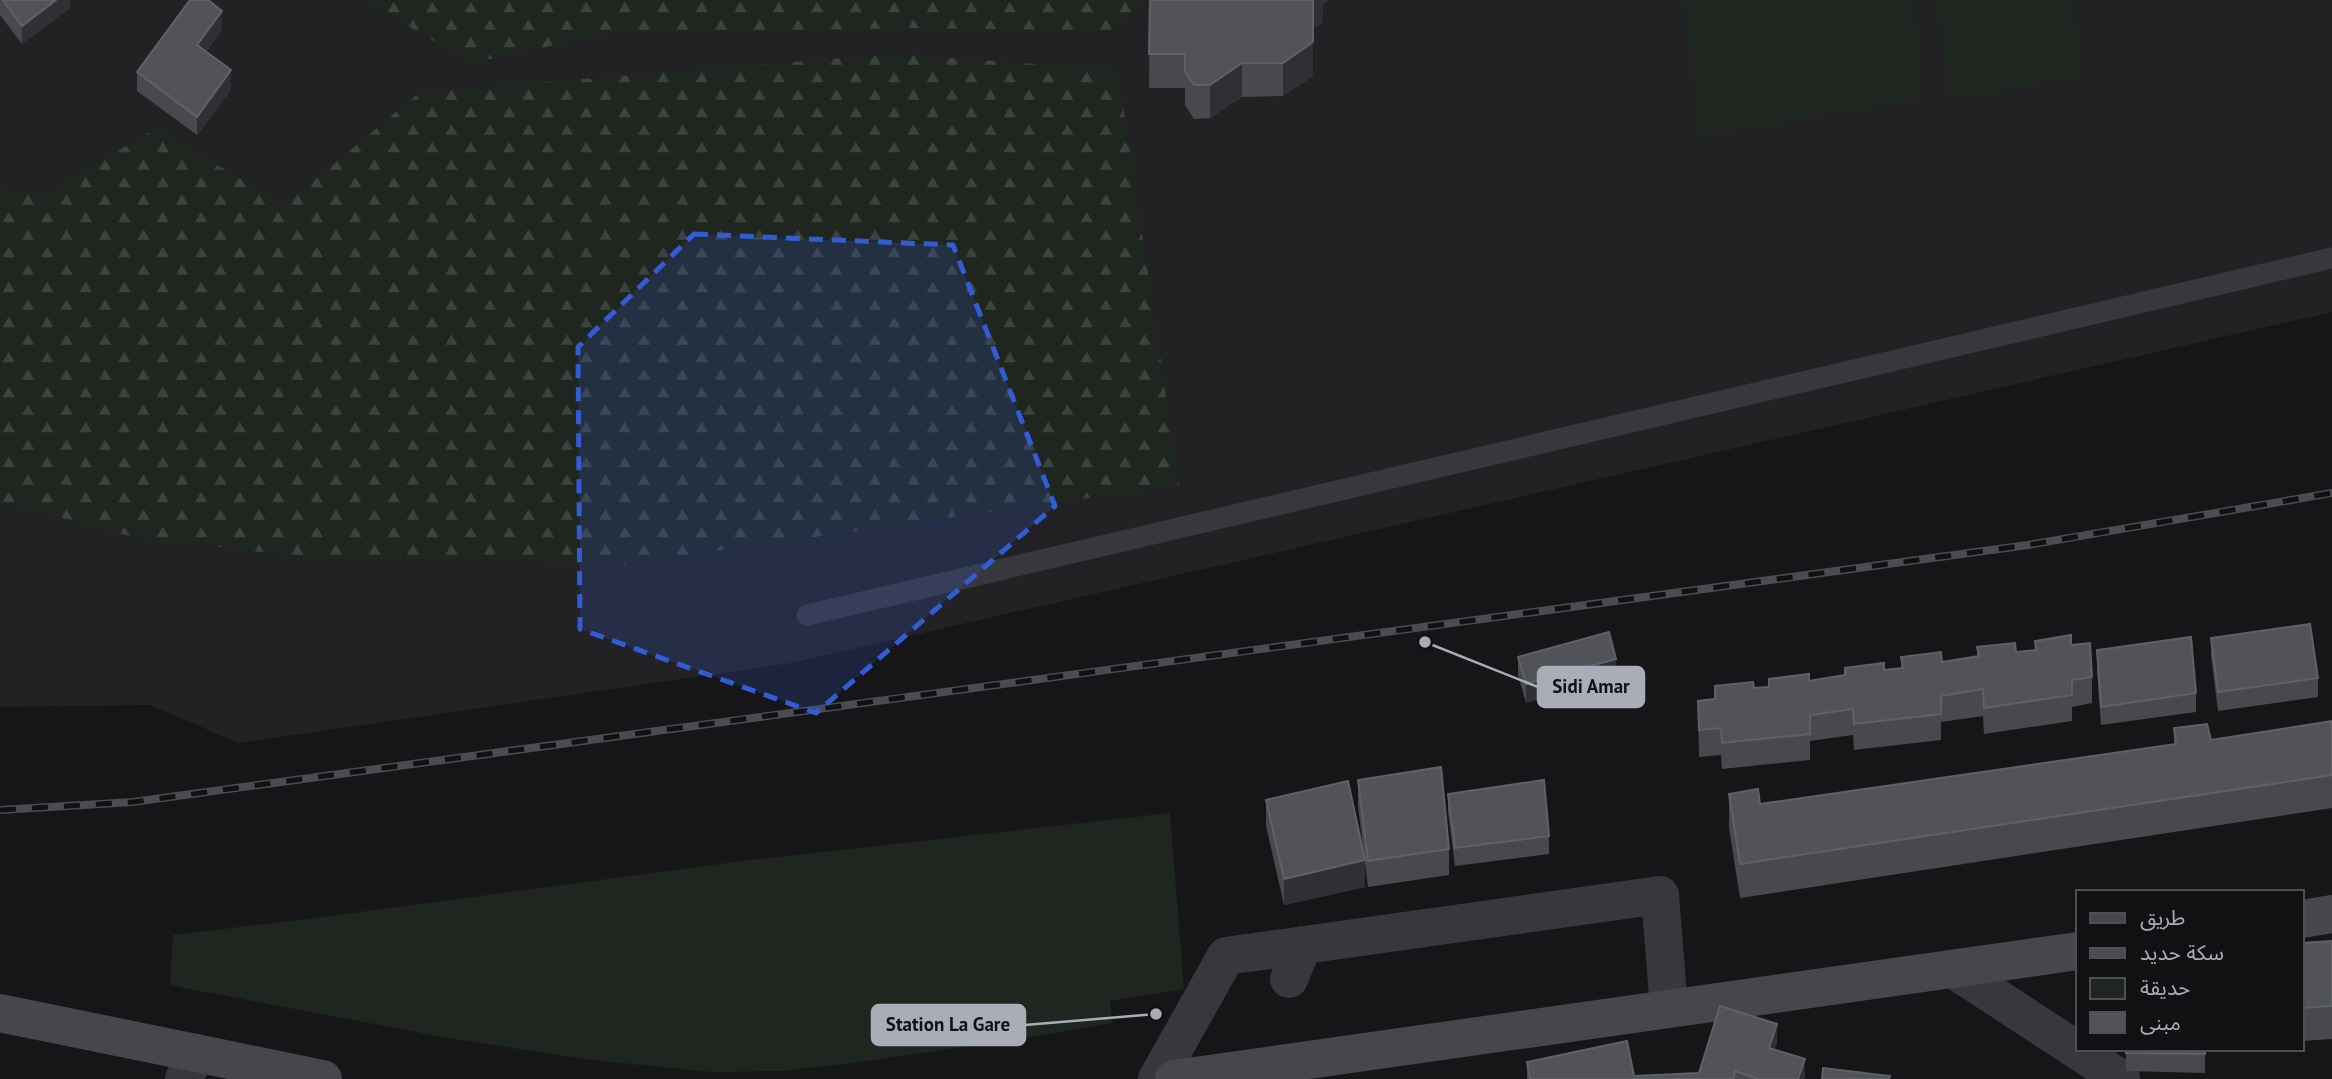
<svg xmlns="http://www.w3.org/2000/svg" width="2332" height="1079" font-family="'PT Sans','Noto Sans Arabic',sans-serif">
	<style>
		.built { fill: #222225 }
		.forest { fill: url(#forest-firs) }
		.green { fill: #1e261f }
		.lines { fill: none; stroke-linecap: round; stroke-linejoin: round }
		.lane { stroke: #37383d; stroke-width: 21 }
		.street { stroke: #37383d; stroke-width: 38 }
		.secondary { stroke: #45474d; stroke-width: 38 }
		.rail-casing { stroke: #4a4c52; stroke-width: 8 }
		.rail { stroke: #111113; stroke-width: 5; stroke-dasharray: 16; stroke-linecap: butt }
		.wall { fill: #47494d }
		.shaded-wall { fill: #2f3033 }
		.building { fill: #525359; stroke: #5f6168; stroke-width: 2 }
		.marked { fill: #325cd3; fill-opacity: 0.2; stroke: #325cd3; stroke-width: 5; stroke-dasharray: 14 9; stroke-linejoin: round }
		.leader { fill: none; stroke: #a8adb8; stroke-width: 2.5 }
		.callout-dot { fill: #a8adb8; stroke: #111113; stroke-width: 2.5 }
		.callout { fill: #a8adb8; stroke: #a8adb8; stroke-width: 2.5 }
		.callout-label { font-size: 19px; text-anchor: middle; font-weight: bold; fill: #111 }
	</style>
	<defs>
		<pattern id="forest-firs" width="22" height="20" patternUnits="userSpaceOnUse" patternTransform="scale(1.75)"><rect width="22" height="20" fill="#1e261f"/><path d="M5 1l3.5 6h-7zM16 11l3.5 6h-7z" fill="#3c433d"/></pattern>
	</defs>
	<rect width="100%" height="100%" fill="#161618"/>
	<polygon class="built" points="0,0 2332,0 2332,312 791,663 239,743 150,705 0,707"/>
	<g class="forest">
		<polygon points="364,0 1140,0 1140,7 1108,31 913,28 607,34 471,63"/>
		<polygon points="894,54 1118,70 1179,485 626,564 293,556 130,536 0,501 0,187 39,197 157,128 284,206 420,92"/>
	</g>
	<g class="green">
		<polygon points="1684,0 1912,0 1924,99 1699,137"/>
		<polygon points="1938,0 2072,0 2081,78 1949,99"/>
		<polygon points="1170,813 1184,989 1110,1001 1112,1023 1020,1039 852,1063 780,1071 712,1072 591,1060 448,1038 184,988 170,984 173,935 323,917 750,860"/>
	</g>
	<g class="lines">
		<polyline class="lane" points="807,615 2332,258"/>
		<g class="street">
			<polyline points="1953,969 2121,1079"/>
			<polyline points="1289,979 1303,945"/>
			<polyline points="184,1079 196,1053"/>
			<polyline points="1157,1079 1226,956 1660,895 1669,1008"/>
		</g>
		<g class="secondary">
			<polyline points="2302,919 2332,914"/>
			<polyline points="0,1013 323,1079"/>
			<polyline points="1174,1079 2078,951"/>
		</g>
		<g class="rail-casing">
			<polyline id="rail" points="0,810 133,802 2028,545 2332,493"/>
		</g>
		<use href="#rail" class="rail"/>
	</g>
	<g class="wall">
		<polygon points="0,0 70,0 70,8 22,44 0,15"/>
		<polygon points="1150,0 1329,0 1323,4 1323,22 1313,29 1313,76 1283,96 1242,97 1210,118 1194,119 1185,105 1185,88 1149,88"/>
		<polygon points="222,29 206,52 231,89 197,135 137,91 137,72"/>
		<polygon points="2211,638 2318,678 2318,697 2218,711 2211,656"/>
		<polygon points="2035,641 2071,645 2092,677 2092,703 2072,707 2072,721 1984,734 1983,716 1941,722 1941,740 1854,750 1853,735 1810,741 1810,760 1722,769 1721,755 1699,757 1698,701 1715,699 1754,688 1901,668 1901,657 1942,662 1977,657 1977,647 2016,652 2035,650"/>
		<polygon points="2097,650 2196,693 2196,712 2101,725 2097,669"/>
		<polygon points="1518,657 1616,677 1526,703 1518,675"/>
		<polygon points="2332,721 2332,808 1740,898 1729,828 1729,794 1760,804 2174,745 2174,728 2211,740"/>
		<polygon points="1358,780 1449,849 1449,875 1368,887 1365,863 1365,887 1284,905 1266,826 1266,800 1364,856 1358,806"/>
		<polygon points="1448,794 1549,836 1549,854 1455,866 1448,812"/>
		<polygon points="2332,941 2332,1039 2302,1041 2302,943"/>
		<polygon points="1777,1043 1774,1049 1805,1078 1805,1079 1527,1079 1527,1062 1634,1076 1699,1073"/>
		<polygon points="2126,1049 2205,1049 2205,1073 2126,1071"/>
	</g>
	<g class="shaded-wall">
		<polygon points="56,0 70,0 70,8 22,44 22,26"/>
		<polygon points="1313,0 1329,0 1323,4 1323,22 1313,29 1313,76 1283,96 1283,63"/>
		<polygon points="222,11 222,29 197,64 197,45"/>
		<polygon points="1242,63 1242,97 1210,118 1210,85"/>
		<polygon points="231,70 231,89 197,135 197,117"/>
		<polygon points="1616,659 1616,677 1526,703 1526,684"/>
		<polygon points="1365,860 1365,887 1284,905 1284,879"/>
		<polygon points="1777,1024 1777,1043 1769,1066 1769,1048"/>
		<polygon points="1805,1059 1805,1079 1798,1079"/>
	</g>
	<g class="building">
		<polygon points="3,0 56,0 22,26"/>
		<polygon points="190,0 208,0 222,11 197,45 231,70 197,117 137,72"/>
		<polygon points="1150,0 1313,0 1313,42 1283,63 1242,63 1210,85 1194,85 1185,72 1185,54 1149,54"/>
		<polygon points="2310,624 2318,678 2218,692 2211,638"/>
		<polygon points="1609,632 1616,659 1526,684 1518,657"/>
		<polygon points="2071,635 2071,645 2090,643 2092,677 2072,680 2072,695 1984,708 1983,689 1941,696 1941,714 1854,724 1853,709 1810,715 1810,734 1722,743 1721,728 1699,730 1698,701 1715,699 1715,686 1753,682 1754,688 1769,687 1769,679 1809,674 1809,681 1845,675 1845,668 1884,663 1884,670 1903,668 1901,657 1941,652 1942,662 1979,656 1977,647 2015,643 2016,652 2036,650 2035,641"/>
		<polygon points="2191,637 2196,693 2101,707 2097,650"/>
		<polygon points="2332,721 2332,775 1740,864 1729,794 1758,789 1760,804 2176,744 2174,728 2207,724 2211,740"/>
		<polygon points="1441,767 1449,849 1368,861 1358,780"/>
		<polygon points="1544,780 1549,836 1455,848 1448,794"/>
		<polygon points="1348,781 1365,860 1284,879 1266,800"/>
		<polygon points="2332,941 2332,1006 2302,1008 2302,943"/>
		<polygon points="1720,1006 1777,1024 1769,1048 1805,1059 1798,1079 1758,1079 1735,1071 1733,1079 1530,1079 1527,1062 1627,1041 1634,1076 1699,1073"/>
		<polygon points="2126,1049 2205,1049 2205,1054 2126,1053"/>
		<polygon points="1823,1068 1890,1076 1889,1079 1822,1079"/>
	</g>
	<path class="marked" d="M694,234L953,245L1055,506L816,713L580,629L578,347Z"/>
	<path class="leader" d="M1425 642L1538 687M1156 1014L1025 1025"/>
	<g class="callout-dot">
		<circle cx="1425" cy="642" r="7"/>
		<circle cx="1156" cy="1014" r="7"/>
	</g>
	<g class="callout">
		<rect x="1538" y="667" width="106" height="40" rx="7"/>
		<rect x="872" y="1005" width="153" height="40" rx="7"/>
	</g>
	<g class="callout-label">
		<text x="1591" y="693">Sidi Amar</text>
		<text x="948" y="1031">Station La Gare</text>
	</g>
	<rect x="2076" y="890" width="228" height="161" fill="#111113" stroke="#4d4f55" stroke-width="2"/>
	<rect x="2090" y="913" width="35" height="10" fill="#45474d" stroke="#4d4f55" stroke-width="2"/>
	<text x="2140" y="925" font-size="21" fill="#a8adb8">طريق</text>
	<rect x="2090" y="948" width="35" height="10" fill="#4a4c52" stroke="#4d4f55" stroke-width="2"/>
	<text x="2140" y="960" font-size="21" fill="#a8adb8">سكة حديد</text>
	<rect x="2090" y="978" width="35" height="21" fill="#1e261f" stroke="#4d4f55" stroke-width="2"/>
	<text x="2140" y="995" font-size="21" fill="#a8adb8">حديقة</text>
	<rect x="2090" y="1012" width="35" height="21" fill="#525359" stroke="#4d4f55" stroke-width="2"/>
	<text x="2140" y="1030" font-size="21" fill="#a8adb8">مبنى</text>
</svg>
